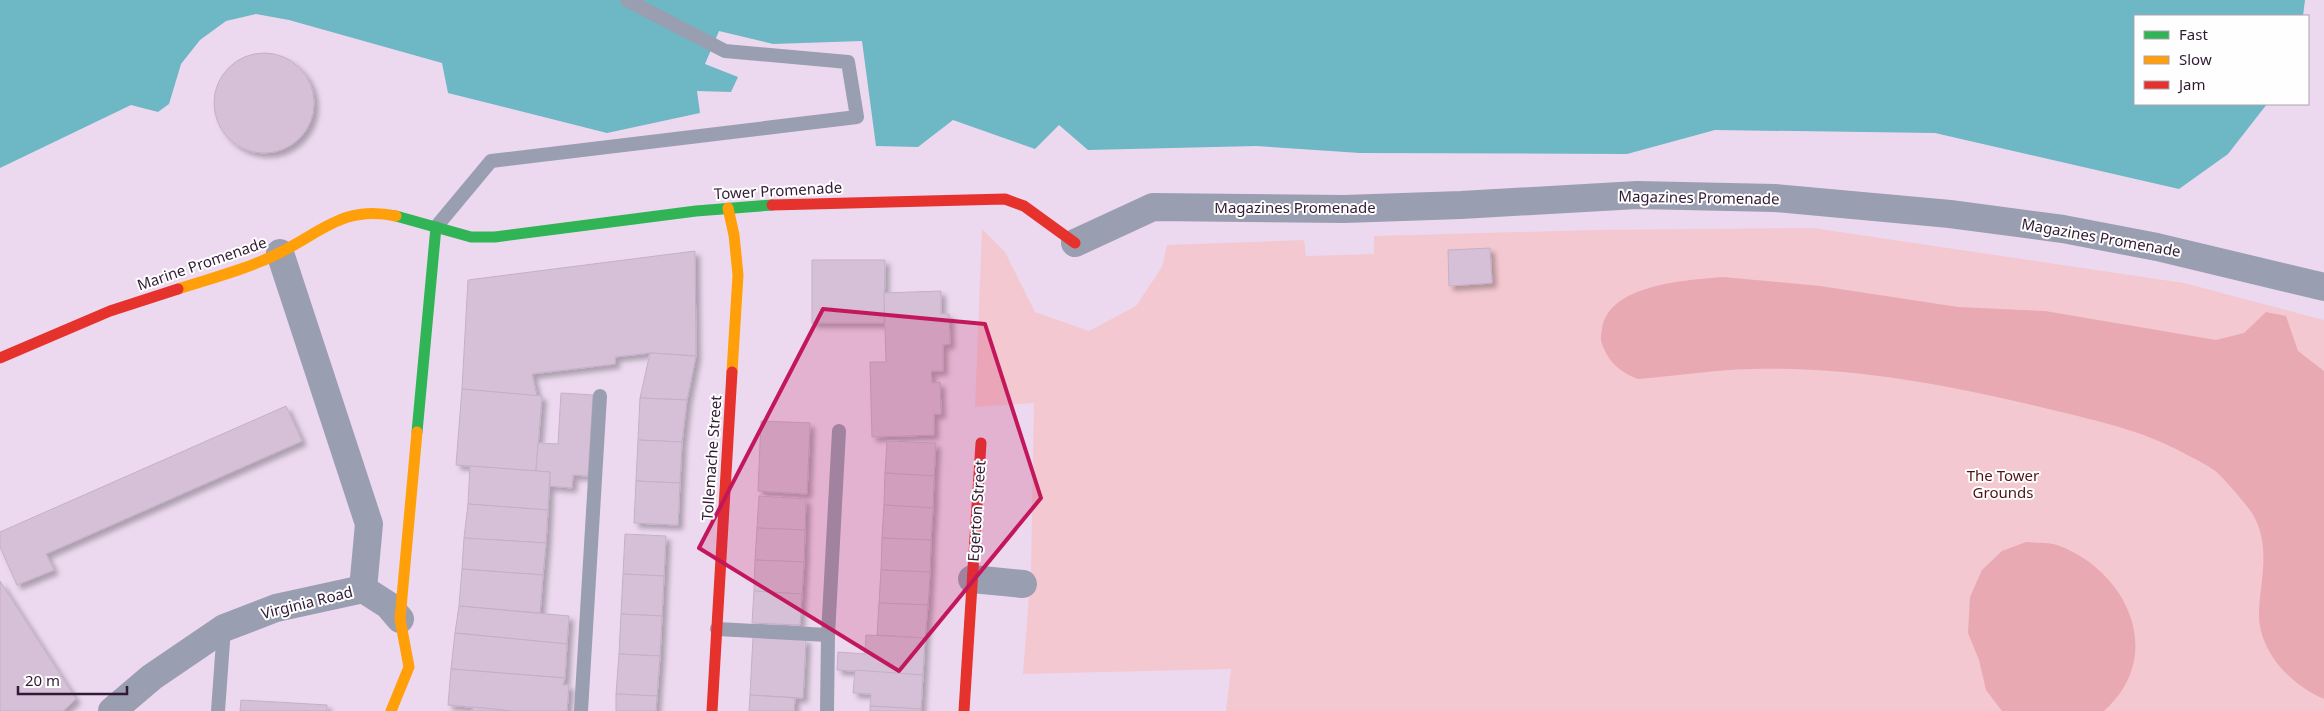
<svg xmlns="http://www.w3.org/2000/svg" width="2324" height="711" font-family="'Noto Sans',sans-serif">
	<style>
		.green { fill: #f4c8d0 }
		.forest { fill: #e9a9b2 }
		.water { fill: #6eb7c4 }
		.building { fill: #d6c0d8; stroke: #c3b0c7; filter: url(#shadow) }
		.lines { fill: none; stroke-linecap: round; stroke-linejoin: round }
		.lane { stroke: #9a9eb1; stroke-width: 14 }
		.street { stroke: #9a9eb1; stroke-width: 28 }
		.fast { stroke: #30b455; stroke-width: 11 }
		.slow { stroke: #ff9f0a; stroke-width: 11 }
		.jam { stroke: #e5322d; stroke-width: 11 }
		.marked { fill: #c2185b; fill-opacity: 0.2; stroke: #c2185b; stroke-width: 4; stroke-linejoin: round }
		.labels { text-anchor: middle; stroke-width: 4; stroke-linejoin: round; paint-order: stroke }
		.street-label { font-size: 15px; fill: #311b34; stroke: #fefefe }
		.park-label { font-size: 15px; fill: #501215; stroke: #fefefe }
	</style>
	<defs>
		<filter id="shadow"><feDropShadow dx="4.5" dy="4.5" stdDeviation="2.5" flood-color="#0004"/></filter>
	</defs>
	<rect width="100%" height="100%" fill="#ecd9ef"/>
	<polygon class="green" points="1813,228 2184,283 2324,320 2324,711 1226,711 1231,669 1023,674 1031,570 1034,403 975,407 982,229 1005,252 1035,312 1089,331 1136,306 1162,267 1167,245 1304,240 1306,256 1374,254 1374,236 1594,230"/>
	<g class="forest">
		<path d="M1723,277L1820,286L1958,307L2045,311L2216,340L2244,333L2266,312L2286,316L2298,351L2324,371V699C2290,684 2257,651 2259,610C2261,577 2271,544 2252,513C2245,503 2223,477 2214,470C2207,465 2199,461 2191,457C2150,433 2106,423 2061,412C1959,387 1856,366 1751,369C1714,370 1676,376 1638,379C1620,372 1609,363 1602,344C1600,339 1601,334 1602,329C1608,284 1688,280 1723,277Z"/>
		<path d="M2026,542C2036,543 2048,542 2057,545C2127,570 2167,655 2104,711H2002L1986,690L1979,660L1968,633L1970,597L1982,570L2002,551Z"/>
	</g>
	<polygon class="water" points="0,0 2305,0 2303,16 2135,16 2135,104 2267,104 2228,154 2179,189 1935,133 1715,130 1627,154 1360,153 1256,146 1088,150 1059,125 1035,149 953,120 918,147 876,146 862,41 773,44 719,31 705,64 738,77 731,92 697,91 700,113 607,133 448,93 442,63 289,20 256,14 226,21 200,40 181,64 169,104 158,112 131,105 0,168"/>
	<g class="building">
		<circle cx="264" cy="103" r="50"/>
		<polygon points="1490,248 1492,283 1449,286 1448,250"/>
		<polygon points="695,251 696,356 650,353 615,357 615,364 532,374 537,396 462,389 468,280"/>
		<polygon points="812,260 885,260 884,323 812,323"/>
		<polygon points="941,291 941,314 949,314 950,344 943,345 943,371 931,371 932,383 940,382 941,414 934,414 934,435 872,437 870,362 886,362 884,293"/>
		<polygon points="650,353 696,356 687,400 640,398"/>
		<polygon points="462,389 542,396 536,471 456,465"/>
		<polygon points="561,393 593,395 588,476 573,475 572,488 550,486 550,472 536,471 538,443 558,444"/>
		<polygon points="640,398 687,400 682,442 638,440"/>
		<polygon points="286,406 302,441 46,554 54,570 17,585 0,547 0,532"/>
		<polygon points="761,421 810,423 807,494 758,491"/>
		<polygon points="638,440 682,442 680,483 636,481"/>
		<polygon points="887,441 936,443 934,476 885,473"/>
		<polygon points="470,466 550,472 548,510 468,504"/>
		<polygon points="885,473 934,476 933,508 884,505"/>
		<polygon points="636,481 680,483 678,525 634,523"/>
		<polygon points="759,496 806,499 805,530 757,528"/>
		<polygon points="468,504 548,510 546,543 464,538"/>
		<polygon points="884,505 933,508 931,540 882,538"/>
		<polygon points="757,528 805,530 804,562 755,560"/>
		<polygon points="625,534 666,536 664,576 623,574"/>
		<polygon points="464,538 546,543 543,575 462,569"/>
		<polygon points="882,538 931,540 930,572 881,570"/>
		<polygon points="755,560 804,562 802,594 754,591"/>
		<polygon points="462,569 543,575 540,613 459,606"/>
		<polygon points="881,570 930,572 928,605 879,603"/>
		<polygon points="623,574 664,576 662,616 621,614"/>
		<polygon points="0,581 76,699 63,711 0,711"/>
		<polygon points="754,591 802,594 800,625 752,623"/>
		<polygon points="879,603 928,605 925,638 877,635"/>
		<polygon points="459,606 569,616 567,644 455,633"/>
		<polygon points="621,614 662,616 660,656 619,654"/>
		<polygon points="455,633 567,644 565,678 451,669"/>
		<polygon points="866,635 925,638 923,675 837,670 838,652 865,654"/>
		<polygon points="753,637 806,639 803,698 750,695"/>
		<polygon points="619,654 660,656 657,696 616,694"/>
		<polygon points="451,669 565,678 563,685 569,685 567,711 513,711 448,705"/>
		<polygon points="855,670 923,675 921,709 870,706 871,694 853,693"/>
		<polygon points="616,694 657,696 656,711 616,711"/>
		<polygon points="750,695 795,698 794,711 749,711"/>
		<polygon points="241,700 327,705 327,711 240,711"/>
		<polygon points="870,706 921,709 921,711 870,711"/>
		<polygon points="473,707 504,710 504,711 472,711"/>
	</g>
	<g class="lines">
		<g class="lane">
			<polyline points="436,227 491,161 857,117 848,62 725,51 627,0"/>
			<polyline points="717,629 828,635"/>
			<polyline points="218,711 224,628"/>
			<polyline points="581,711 600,396"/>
			<polyline points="827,711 828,635 839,431"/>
		</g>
		<g class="street">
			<polyline points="1075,243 1153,207 1344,209 1461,205 1637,195 1775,198 1950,214 2063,229 2157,247 2324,287"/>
			<polyline points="280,253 369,524 363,589"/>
			<polyline points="972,579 1023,584"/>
			<polyline points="112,711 152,677 224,628 276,608 363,589 388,605 400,619"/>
		</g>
		<g class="fast">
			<polyline points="396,216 471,237 495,237 696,211 772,205"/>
			<polyline points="417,432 436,227"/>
		</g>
		<g class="slow">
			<polyline points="728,208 734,235 738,275 732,372"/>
			<path d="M178,289C212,278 248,269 279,253C322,232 343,205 396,216"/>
			<polyline points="391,711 409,667 400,619 417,432"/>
		</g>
		<g class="jam">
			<polyline points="772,205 1005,199 1024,206 1075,243"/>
			<polyline points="0,358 110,311 178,289"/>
			<polyline points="712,711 732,372"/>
			<polyline points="964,711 981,443"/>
		</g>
	</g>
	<path class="marked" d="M823,309L985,324L1041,498L899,671L699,548Z"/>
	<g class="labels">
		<g class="street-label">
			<text transform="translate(778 191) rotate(-3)" y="5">Tower Promenade</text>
			<text transform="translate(1699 198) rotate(1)" y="5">Magazines Promenade</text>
			<text x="1295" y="213">Magazines Promenade</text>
			<text transform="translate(2101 238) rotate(10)" y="5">Magazines Promenade</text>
			<text transform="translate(202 264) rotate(-19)" y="5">Marine Promenade</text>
			<text transform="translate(712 458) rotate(-86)" y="5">Tollemache Street</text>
			<text transform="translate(977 511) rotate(-86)" y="5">Egerton Street</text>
			<text transform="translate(307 603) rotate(-14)" y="5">Virginia Road</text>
		</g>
		<g class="park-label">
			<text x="2003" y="481">The Tower<tspan x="2003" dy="17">Grounds</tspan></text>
		</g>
	</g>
	<rect x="2134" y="15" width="175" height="90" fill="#fefefe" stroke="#aca3ad"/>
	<rect x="2144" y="31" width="25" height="8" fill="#30b455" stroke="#aca3ad"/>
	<text x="2179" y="40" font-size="15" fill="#311b34">Fast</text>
	<rect x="2144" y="56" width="25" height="8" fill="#ff9f0a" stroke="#aca3ad"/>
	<text x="2179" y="65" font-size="15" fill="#311b34">Slow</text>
	<rect x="2144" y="81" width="25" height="8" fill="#e5322d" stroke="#aca3ad"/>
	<text x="2179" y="90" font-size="15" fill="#311b34">Jam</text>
	<path d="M18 686v8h109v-8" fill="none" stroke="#311b34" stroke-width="2.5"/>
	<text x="25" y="686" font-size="15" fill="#311b34" stroke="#fefefe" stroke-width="4" paint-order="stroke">20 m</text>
</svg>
